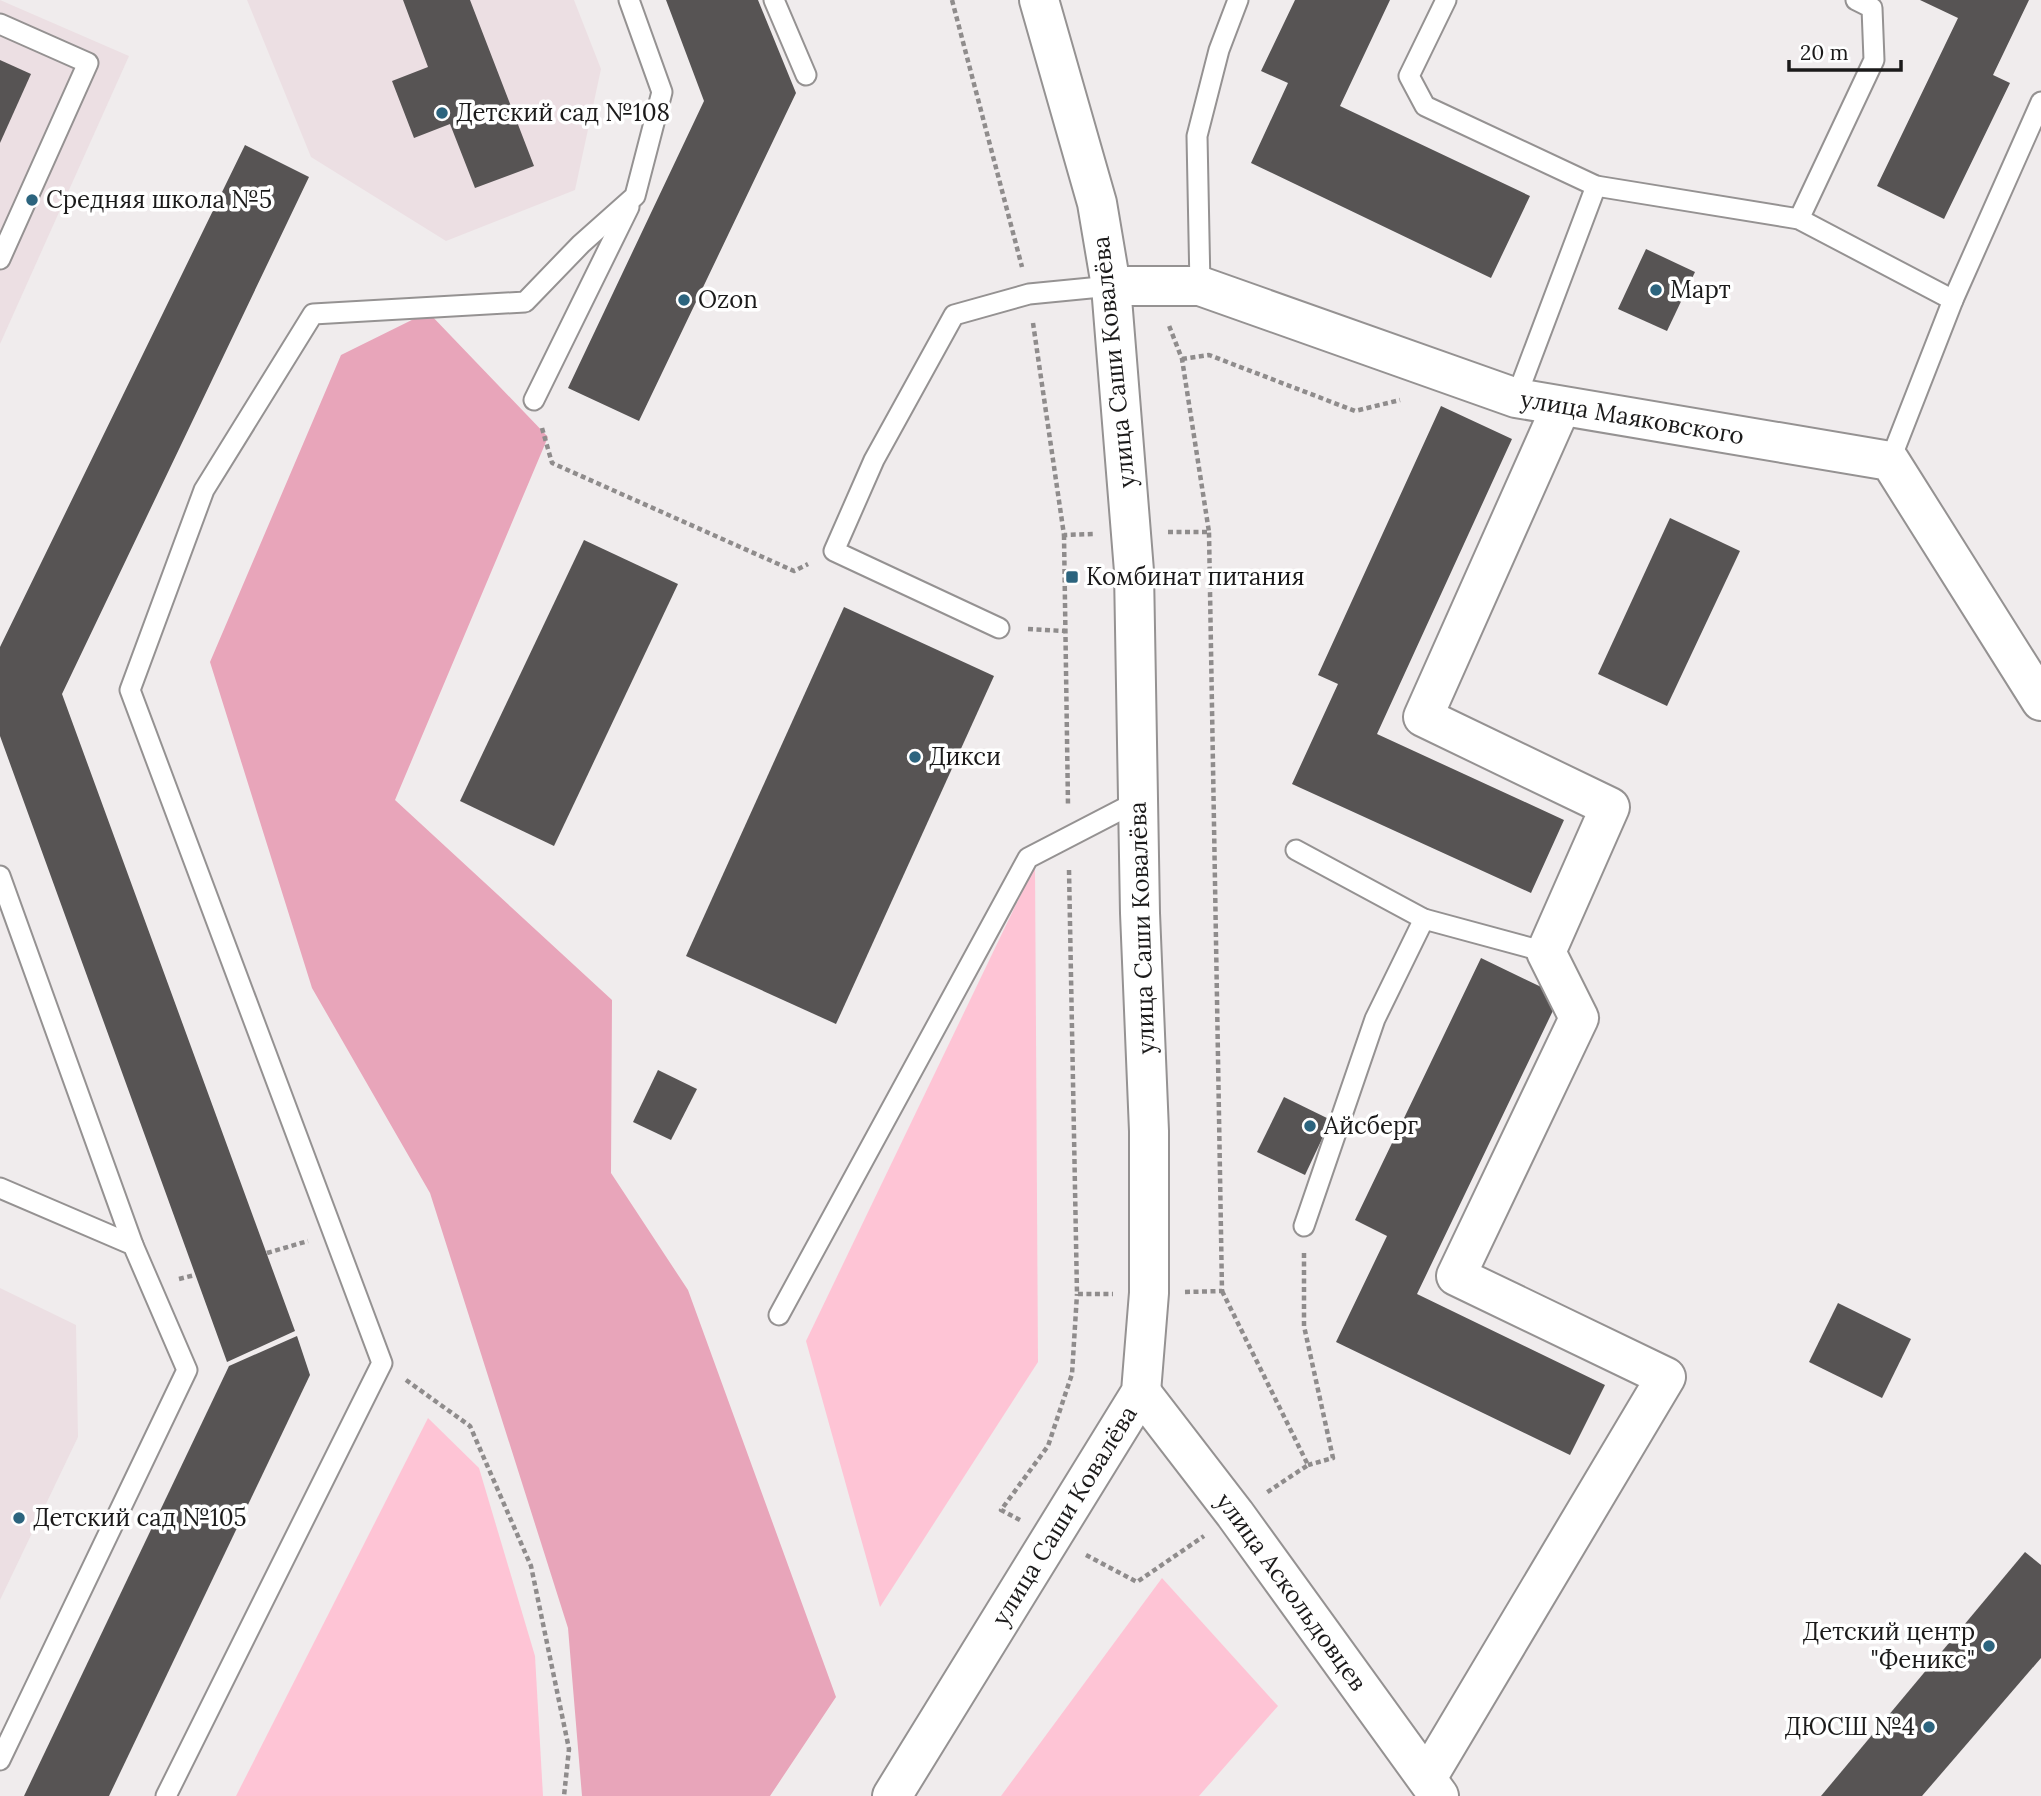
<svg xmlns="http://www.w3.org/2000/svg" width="2041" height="1796" font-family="Lora,serif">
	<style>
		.built { fill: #ecdfe3 }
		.green { fill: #fec4d5 }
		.forest { fill: #e8a5ba }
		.building { fill: #575454 }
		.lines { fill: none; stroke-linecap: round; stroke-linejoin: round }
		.service-casing { stroke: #959292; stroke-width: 23 }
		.minor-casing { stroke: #959292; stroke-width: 42 }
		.tertiary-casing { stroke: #959292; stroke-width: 42 }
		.path { stroke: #8f8c8c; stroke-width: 4.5; stroke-dasharray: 5 3.5; stroke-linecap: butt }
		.service { stroke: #fff; stroke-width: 19 }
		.minor { stroke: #fff; stroke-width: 38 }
		.tertiary { stroke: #fff; stroke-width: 38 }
		.poi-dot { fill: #2c647e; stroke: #fff; stroke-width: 2.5 }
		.labels { text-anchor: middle; stroke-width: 7; stroke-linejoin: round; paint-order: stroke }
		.poi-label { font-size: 24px; fill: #1b1a1a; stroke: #fff; text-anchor: start }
		.street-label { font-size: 24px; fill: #1b1a1a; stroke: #fff }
	</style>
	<rect width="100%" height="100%" fill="#f0eced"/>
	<g class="built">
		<polygon points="0,0 129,56 0,344"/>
		<polygon points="247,0 574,0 601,69 575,190 446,241 311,157"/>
		<polygon points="0,1288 76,1325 78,1437 0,1600"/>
	</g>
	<g class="green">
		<polygon points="1035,865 1038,1362 880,1607 806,1341"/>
		<polygon points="428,1418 479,1468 535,1656 543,1796 236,1796"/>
		<polygon points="1162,1578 1278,1706 1199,1796 1001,1796"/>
	</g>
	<polygon class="forest" points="428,312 548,437 395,800 612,1000 611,1173 688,1290 836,1697 770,1796 582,1796 568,1628 430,1193 312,988 210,662 341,355"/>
	<g class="building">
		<polygon points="403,0 470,0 534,166 475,188 450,124 414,138 392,81 428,67"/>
		<polygon points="666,0 758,0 796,93 639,421 568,388 704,101"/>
		<polygon points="1295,0 1390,0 1340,106 1530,196 1491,278 1251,163 1288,83 1261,71"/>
		<polygon points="1920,0 2029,0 1993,75 2010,83 1944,219 1877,186 1958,18"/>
		<polygon points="0,60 31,74 0,143"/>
		<polygon points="245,145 309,177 62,694 295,1331 227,1362 0,736 0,647"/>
		<polygon points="1646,249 1695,272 1667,331 1618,309"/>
		<polygon points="1441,406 1512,439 1377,734 1564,820 1531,893 1292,784 1338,684 1318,675"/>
		<polygon points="1670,518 1740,551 1667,706 1598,674"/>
		<polygon points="584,540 678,584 554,846 460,801"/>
		<polygon points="844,607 994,676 836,1024 686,956"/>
		<polygon points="1481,958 1560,996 1417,1294 1605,1385 1570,1455 1336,1342 1387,1236 1355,1220"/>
		<polygon points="658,1070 697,1089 671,1140 633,1122"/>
		<polygon points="1284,1097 1331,1120 1305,1175 1257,1152"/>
		<polygon points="1838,1303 1911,1339 1882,1398 1809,1362"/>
		<polygon points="297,1336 310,1375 109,1796 24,1796 229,1366"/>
		<polygon points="2025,1552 2041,1565 2041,1658 1922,1796 1821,1796"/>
	</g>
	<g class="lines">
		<g class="service-casing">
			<g id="service">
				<polyline points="774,0 806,75"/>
				<polyline points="1446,0 1409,76 1425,106 1596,186 1799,219 1953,300"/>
				<polyline points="0,24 88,63 0,259"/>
				<polyline points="1799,219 1874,60 1872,8 1856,0"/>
				<polyline points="1200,286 1197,136 1219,50 1238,0"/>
				<polyline points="1516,398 1596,186"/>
				<polyline points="534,400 629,207"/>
				<polyline points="1890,461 1953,300 2041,102"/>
				<polyline points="999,628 834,551 874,460 954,315 1029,294 1111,286"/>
				<polyline points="1296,850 1424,919 1546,952"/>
				<polyline points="0,876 133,1245"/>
				<polyline points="0,1188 133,1245 187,1370 0,1760"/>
				<polyline points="1304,1226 1375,1019 1424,919"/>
				<polyline points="779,1315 1028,858 1138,801"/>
				<polyline points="166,1796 382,1363 130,690 204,490 313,314 525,302 581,244 635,196 662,92 629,0"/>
			</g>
		</g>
		<g class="minor-casing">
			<g id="minor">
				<path id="s1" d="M1111,286H1200L1516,398L1890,461L2041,701"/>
				<path id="s2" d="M1141,1392L1235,1514L1439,1796"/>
				<polyline points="1427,1778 1666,1377 1456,1276 1579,1018 1546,952 1610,807 1423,717 1561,407"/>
			</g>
		</g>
		<g class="tertiary-casing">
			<g id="tertiary">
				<path id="s3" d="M892,1796L1141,1392L1149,1293V1131L1140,913L1134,571L1111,286L1097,203L1039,0"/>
			</g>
		</g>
		<g class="path">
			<polyline points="952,0 1022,267"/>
			<polyline points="1033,323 1064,535 1093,534"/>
			<polyline points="1182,359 1209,355 1355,411 1400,400"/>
			<polyline points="542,428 552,463 794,571 808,564"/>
			<polyline points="1168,532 1209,532 1182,359 1168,323"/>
			<polyline points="1064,535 1068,805"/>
			<polyline points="1028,629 1065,631"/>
			<polyline points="1069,870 1077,1294 1113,1294"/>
			<polyline points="267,1253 308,1241"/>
			<polyline points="1304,1253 1304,1326 1333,1458 1308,1465"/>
			<polyline points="179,1279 195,1275"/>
			<polyline points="1222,1291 1308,1465 1266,1493"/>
			<polyline points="1185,1292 1222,1291 1209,532"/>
			<polyline points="406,1380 470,1426 531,1566 569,1749 564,1796"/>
			<polyline points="1020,1520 1001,1510 1048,1446 1072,1374 1077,1294"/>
			<polyline points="1086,1555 1137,1582 1204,1536"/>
		</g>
		<use href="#service" class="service"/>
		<use href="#minor" class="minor"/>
		<use href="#tertiary" class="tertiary"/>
	</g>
	<g class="poi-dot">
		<circle cx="442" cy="113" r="7"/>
		<circle cx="32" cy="200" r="7"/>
		<circle cx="1656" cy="290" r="7"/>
		<circle cx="684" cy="300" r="7"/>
		<rect x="1065" y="570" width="14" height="14" rx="3.5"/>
		<circle cx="915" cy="757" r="7"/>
		<circle cx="1310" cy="1126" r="7"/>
		<circle cx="19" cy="1518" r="7"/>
		<circle cx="1989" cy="1646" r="7"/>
		<circle cx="1929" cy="1727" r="7"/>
	</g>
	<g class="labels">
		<g class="poi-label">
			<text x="456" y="121">Детский сад №108</text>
			<text x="46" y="208">Средняя школа №5</text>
			<text x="1670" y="298">Март</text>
			<text x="698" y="308">Ozon</text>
			<text x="1086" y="585">Комбинат питания</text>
			<text x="929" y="765">Дикси</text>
			<text x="1324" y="1134">Айсберг</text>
			<text x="33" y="1526">Детский сад №105</text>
			<text x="1975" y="1640" text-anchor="end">Детский центр<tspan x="1975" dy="28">"Феникс"</tspan></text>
			<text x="1915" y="1735" text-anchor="end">ДЮСШ №4</text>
		</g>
		<g class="street-label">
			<text transform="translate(1114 362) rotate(-96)" y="8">улица Саши Ковалёва</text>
			<text dy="8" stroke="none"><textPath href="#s1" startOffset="542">улица Маяковского</textPath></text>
			<text transform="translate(1142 928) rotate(-92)" y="8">улица Саши Ковалёва</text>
			<text dy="8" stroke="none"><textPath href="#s3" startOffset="329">улица Саши Ковалёва</textPath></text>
			<text dy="8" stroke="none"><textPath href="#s2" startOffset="250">улица Аскольдовцев</textPath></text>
		</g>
	</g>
	<path d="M1789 60v10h112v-10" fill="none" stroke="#1b1a1a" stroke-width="3.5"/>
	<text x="1800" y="60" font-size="21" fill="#1b1a1a" stroke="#ffffff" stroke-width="5" paint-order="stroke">20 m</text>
</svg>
